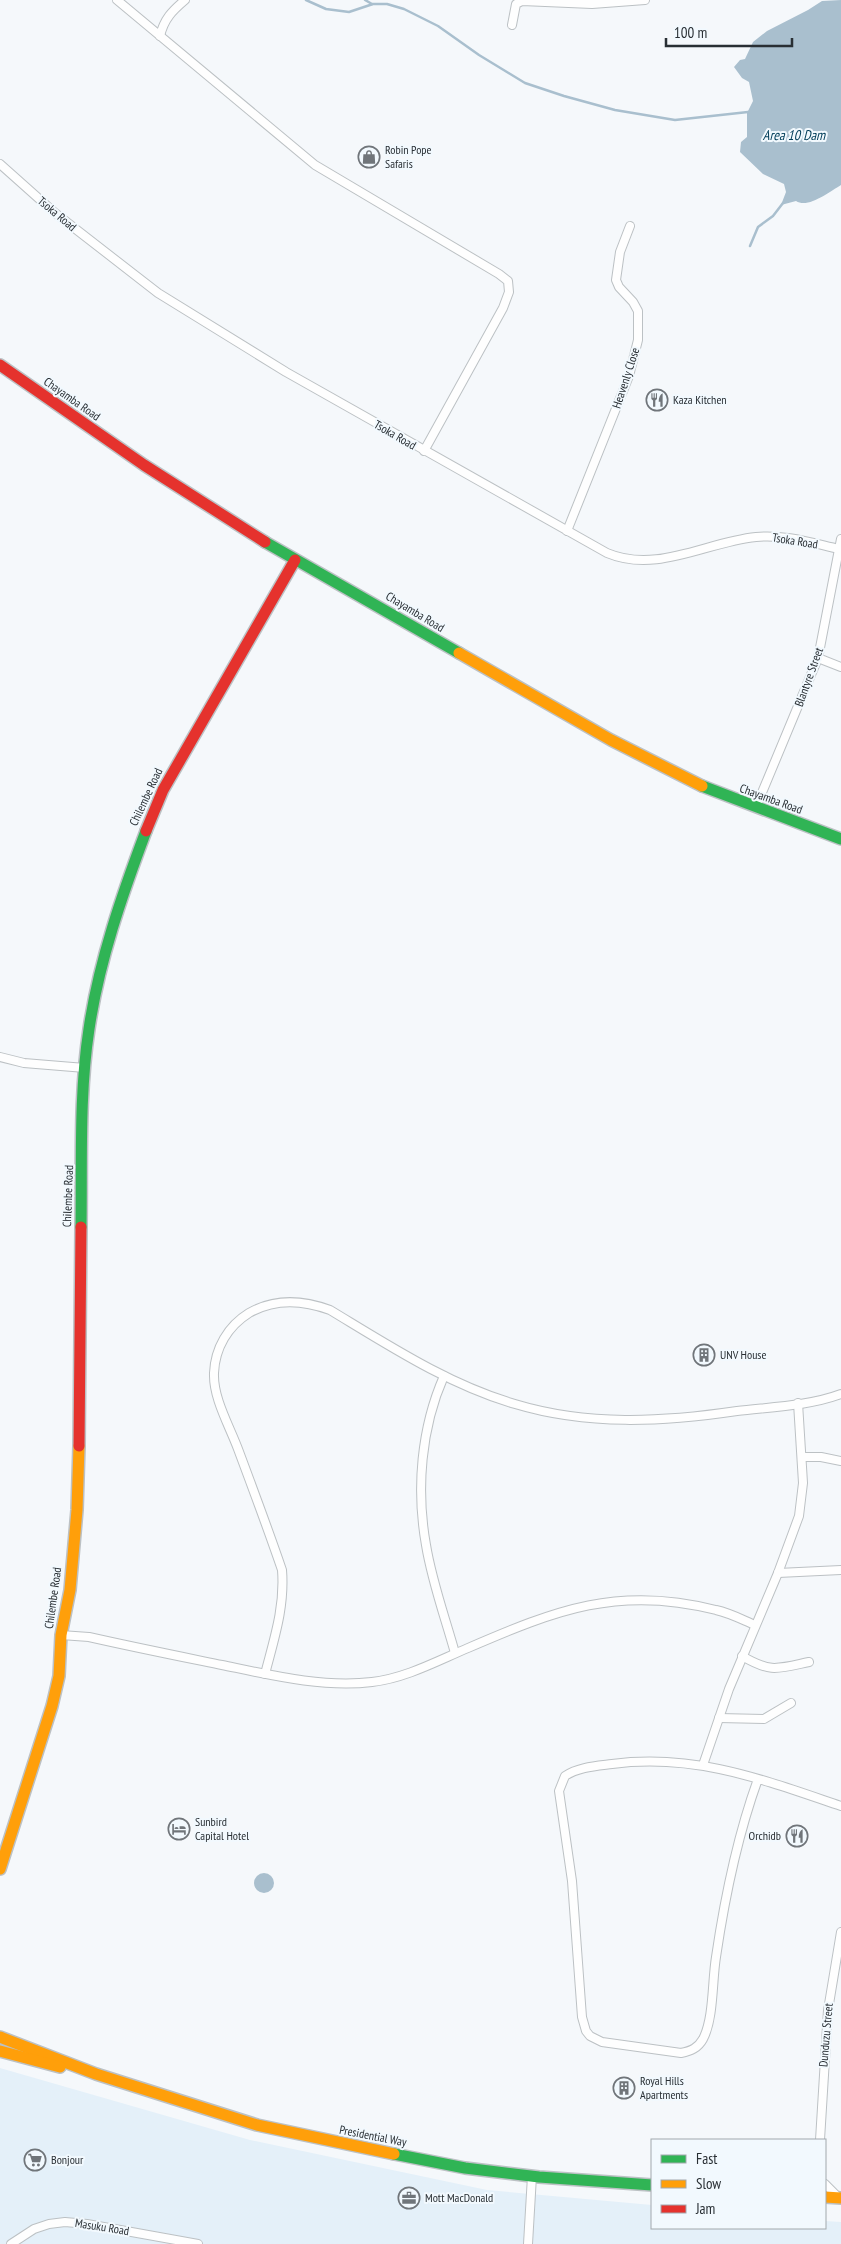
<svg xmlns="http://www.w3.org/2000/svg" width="841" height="2244" font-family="'PT Sans Narrow',sans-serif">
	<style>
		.built { fill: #e4f0f9 }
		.water { fill: #a9bfce }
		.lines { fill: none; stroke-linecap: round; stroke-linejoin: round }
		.stream { stroke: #a9bfce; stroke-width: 2.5 }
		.street-casing { stroke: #bcc1c4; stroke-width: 10 }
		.fast-casing { stroke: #bcc1c4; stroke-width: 14 }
		.slow-casing { stroke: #bcc1c4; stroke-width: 14 }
		.jam-casing { stroke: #bcc1c4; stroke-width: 14 }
		.street { stroke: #fefefe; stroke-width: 8 }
		.fast { stroke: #30b455; stroke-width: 11 }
		.slow { stroke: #ff9f0a; stroke-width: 11 }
		.jam { stroke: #e5322d; stroke-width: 11 }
		.labels { text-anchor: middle; stroke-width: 4; stroke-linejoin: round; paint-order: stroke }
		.poi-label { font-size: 12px; fill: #292f34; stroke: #f2f9fe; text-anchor: start }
		.street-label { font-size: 12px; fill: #292f34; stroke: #f2f9fe }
		.water-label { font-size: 14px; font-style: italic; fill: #003d59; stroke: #f2f9fe }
	</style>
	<rect width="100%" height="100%" fill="#f5f8fb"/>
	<polygon class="built" points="0,2068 250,2140 487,2190 652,2205 652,2228 825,2228 825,2221 841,2222 841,2244 0,2244"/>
	<g class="water">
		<path d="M841,0V185C829,192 808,209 796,201L781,205L786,192L784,184L763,174L740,152L741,142L747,137V113L753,101L749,82L742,78L734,67L740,60L745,59L753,42L767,31L808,10L822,1Z"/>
		<circle cx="264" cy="1883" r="10"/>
	</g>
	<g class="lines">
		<g class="stream">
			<polyline points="306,0 326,9 349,12 373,4 387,4 404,9 438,26 479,55 525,83 564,96 615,110 675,120 748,112"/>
			<polyline points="365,0 372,4"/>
			<polyline points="750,246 758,227 773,216 783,203"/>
		</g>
		<g class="street-casing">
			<g id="street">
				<polyline points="117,0 315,165 499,274 508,281 509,292 503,308 424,451"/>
				<polyline points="512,25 516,4 522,1 592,4 645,0"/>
				<path d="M160,36C164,19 172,11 185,0"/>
				<path d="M0,164L55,213L158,293L286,372L607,553C657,574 706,542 756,537C784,534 812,543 839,549"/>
				<polyline points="567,531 629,376 638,340 638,311 633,302 619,287 616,280 620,252 630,226"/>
				<polyline points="818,658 841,667"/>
				<polyline points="756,807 818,658 841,539"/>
				<polyline points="0,1057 24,1063 85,1068"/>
				<path d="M444,1376C421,1428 416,1489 426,1545C432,1582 445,1617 455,1653"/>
				<polyline points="802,1457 821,1457 841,1461"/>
				<polyline points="778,1573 841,1570"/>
				<path d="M61,1635L89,1637C133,1647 178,1656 222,1665C270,1675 323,1688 372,1682C406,1678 437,1661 468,1648C556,1610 619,1585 716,1610C730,1613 743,1620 755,1625"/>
				<path d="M742,1656C771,1673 777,1669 809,1662"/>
				<path d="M265,1674C274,1639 285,1607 282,1570C268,1529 253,1489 238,1449C229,1425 213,1398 214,1373C215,1348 228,1326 249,1313C275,1298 303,1300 330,1310C388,1345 449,1385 515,1404C588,1426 662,1422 737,1411C770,1407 809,1406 841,1394"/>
				<polyline points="719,1718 764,1719 791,1703"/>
				<polyline points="703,1765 729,1689 778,1573 799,1516 803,1483 798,1403"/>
				<path d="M758,1779C737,1837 725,1896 716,1957C712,1981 714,2018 703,2039C698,2048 691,2051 681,2053L602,2042L590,2036L586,2031L582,2017L572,1881L559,1791L565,1776C578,1767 596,1766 612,1764C695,1753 764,1780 841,1806"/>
				<polyline points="820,2140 828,2010 841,1932"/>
				<polyline points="825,2184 838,2197"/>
				<polyline points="11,2244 34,2229 49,2224 65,2222 87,2224 198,2244"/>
				<polyline points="528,2244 532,2176"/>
			</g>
		</g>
		<g class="fast-casing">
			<g id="fast">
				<polyline points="265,542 459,653"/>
				<polyline points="702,786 841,839"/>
				<path d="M81,1227C82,1162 79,1094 89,1029C99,961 122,895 146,831"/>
				<polyline points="394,2154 465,2168 539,2177 652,2185"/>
			</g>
		</g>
		<g class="slow-casing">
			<g id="slow">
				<polyline points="459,653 611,740 702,786"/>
				<polyline points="0,1869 52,1706 59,1676 61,1635 70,1590 77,1510 79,1446"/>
				<polyline points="0,2037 96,2074 257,2125 394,2154"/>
				<polyline points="0,2051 60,2067"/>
				<polyline points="825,2197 841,2198"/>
			</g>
		</g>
		<g class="jam-casing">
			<g id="jam">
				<polyline points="0,365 144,465 265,542"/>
				<polyline points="146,831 163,790 295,560"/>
				<polyline points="79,1446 81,1227"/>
			</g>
		</g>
		<use href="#street" class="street"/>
		<use href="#fast" class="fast"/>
		<use href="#slow" class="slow"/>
		<use href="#jam" class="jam"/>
	</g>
	<defs>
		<g id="shop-ring" transform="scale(1.125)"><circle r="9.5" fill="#f2f9fe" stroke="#70757a" stroke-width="1.5"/><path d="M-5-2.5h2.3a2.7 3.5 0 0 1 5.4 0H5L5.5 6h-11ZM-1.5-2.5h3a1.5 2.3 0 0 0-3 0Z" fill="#70757a"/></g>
		<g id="restaurant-ring" transform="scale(1.125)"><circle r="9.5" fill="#f2f9fe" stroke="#70757a" stroke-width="1.5"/><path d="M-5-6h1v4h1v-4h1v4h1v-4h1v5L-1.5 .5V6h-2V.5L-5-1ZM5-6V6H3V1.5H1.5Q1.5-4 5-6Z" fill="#70757a"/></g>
		<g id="building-ring" transform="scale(1.125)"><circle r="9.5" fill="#f2f9fe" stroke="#70757a" stroke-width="1.5"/><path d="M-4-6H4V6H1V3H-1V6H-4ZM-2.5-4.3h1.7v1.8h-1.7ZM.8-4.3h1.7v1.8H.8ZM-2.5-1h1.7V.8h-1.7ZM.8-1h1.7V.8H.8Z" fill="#70757a"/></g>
		<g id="hotel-ring" transform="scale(1.125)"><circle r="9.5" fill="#f2f9fe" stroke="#70757a" stroke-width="1.5"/><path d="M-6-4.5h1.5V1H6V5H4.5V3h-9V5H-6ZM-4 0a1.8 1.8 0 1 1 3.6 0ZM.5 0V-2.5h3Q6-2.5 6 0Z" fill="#70757a"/></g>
		<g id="supermarket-ring" transform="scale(1.125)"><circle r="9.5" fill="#f2f9fe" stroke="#70757a" stroke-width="1.5"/><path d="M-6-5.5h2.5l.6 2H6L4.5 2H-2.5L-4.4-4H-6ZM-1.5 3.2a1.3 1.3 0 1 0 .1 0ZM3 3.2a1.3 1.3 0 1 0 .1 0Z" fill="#70757a"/></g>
		<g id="office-ring" transform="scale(1.125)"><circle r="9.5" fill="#f2f9fe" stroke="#70757a" stroke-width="1.5"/><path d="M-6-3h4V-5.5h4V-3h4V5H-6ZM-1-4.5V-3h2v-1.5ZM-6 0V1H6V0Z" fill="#70757a"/></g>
	</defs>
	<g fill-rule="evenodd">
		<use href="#shop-ring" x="369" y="157"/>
		<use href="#restaurant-ring" x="657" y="400"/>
		<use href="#building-ring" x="704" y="1355"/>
		<use href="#hotel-ring" x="179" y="1829"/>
		<use href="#restaurant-ring" x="797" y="1836"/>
		<use href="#building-ring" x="624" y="2088"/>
		<use href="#supermarket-ring" x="35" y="2160"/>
		<use href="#office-ring" x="409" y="2198"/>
	</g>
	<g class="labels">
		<g class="poi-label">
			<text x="385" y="154">Robin Pope<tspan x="385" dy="14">Safaris</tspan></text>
			<text x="673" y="404">Kaza Kitchen</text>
			<text x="720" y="1359">UNV House</text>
			<text x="195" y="1826">Sunbird<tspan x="195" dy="14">Capital Hotel</tspan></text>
			<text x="781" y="1840" text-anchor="end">Orchidb</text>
			<text x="640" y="2085">Royal Hills<tspan x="640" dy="14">Apartments</tspan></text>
			<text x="51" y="2164">Bonjour</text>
			<text x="425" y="2202">Mott MacDonald</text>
		</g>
		<g class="street-label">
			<text transform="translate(57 214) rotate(40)" y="4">Tsoka Road</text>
			<text transform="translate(626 378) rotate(-72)" y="4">Heavenly Close</text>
			<text transform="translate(72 399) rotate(35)" y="4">Chayamba Road</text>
			<text transform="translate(395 435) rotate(30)" y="4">Tsoka Road</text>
			<text transform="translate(795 541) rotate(9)" y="4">Tsoka Road</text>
			<text transform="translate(415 612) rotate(31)" y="4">Chayamba Road</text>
			<text transform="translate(809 677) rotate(-70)" y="4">Blantyre Street</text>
			<text transform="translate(146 797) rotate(-65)" y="4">Chilembe Road</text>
			<text transform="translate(771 799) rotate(20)" y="4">Chayamba Road</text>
			<text transform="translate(68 1196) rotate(-88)" y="4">Chilembe Road</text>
			<text transform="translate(53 1598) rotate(-82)" y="4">Chilembe Road</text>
			<text transform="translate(826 2035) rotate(-85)" y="4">Dunduzu Street</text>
			<text transform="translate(373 2136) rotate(11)" y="4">Presidential Way</text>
			<text transform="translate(102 2227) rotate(9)" y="4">Masuku Road</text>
		</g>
		<g class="water-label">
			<text x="794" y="140">Area 10 Dam</text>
		</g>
	</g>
	<rect x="651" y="2139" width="175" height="90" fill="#f2f9fe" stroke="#a2a8ad"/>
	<rect x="661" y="2155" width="25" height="8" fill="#30b455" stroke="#a2a8ad"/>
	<text x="696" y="2164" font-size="15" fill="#292f34">Fast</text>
	<rect x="661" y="2180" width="25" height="8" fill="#ff9f0a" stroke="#a2a8ad"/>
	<text x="696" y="2189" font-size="15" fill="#292f34">Slow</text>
	<rect x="661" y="2205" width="25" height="8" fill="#e5322d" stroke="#a2a8ad"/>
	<text x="696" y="2214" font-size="15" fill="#292f34">Jam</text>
	<path d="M666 38v8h126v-8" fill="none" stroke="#292f34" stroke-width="2.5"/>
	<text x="674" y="38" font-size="15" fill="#292f34" stroke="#f2f9fe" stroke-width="4" paint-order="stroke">100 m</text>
</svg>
